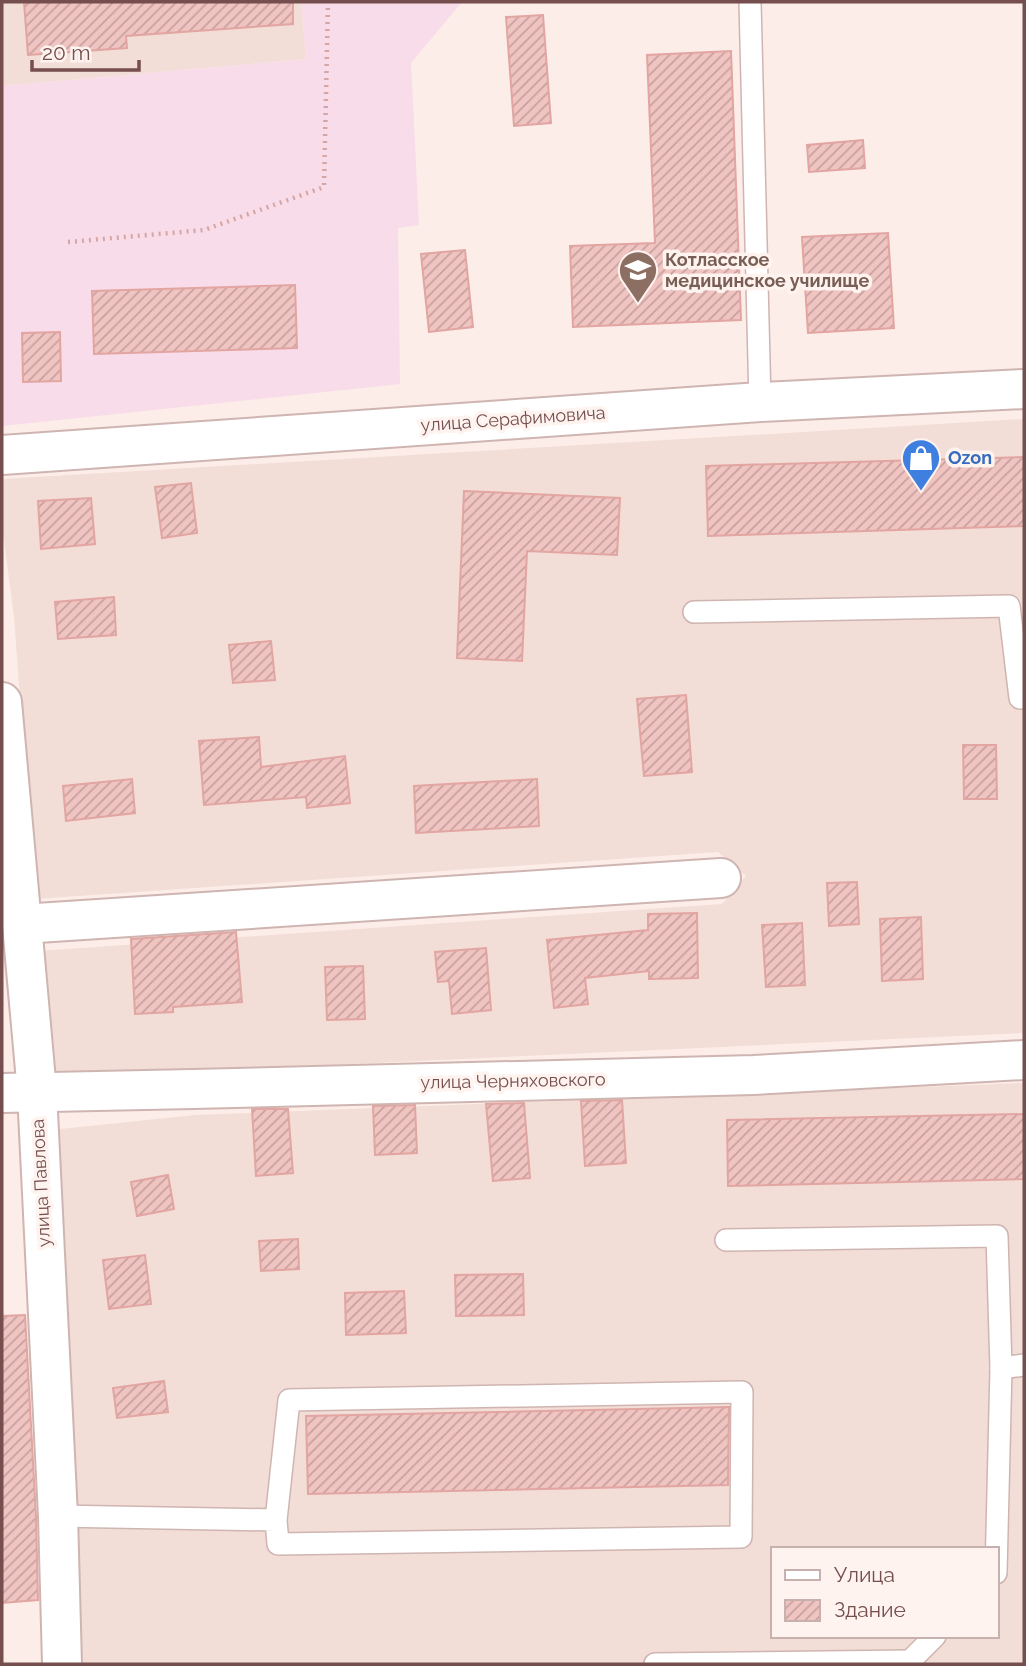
<svg xmlns="http://www.w3.org/2000/svg" width="1026" height="1666" font-family="Raleway,sans-serif">
	<style>
		.residential { fill: #f3ddd7; fill-rule: evenodd }
		.medical { fill: #f9dce9 }
		.building { fill: url(#building-hatch); stroke: #e2a5a2; stroke-width: 2 }
		.lines { fill: none; stroke-linecap: round; stroke-linejoin: round }
		.service-casing { stroke: #cfb5b1; stroke-width: 24 }
		.minor-casing { stroke: #cfb5b1; stroke-width: 42 }
		.path { stroke: #d5a6a4; stroke-width: 4.5; stroke-dasharray: 2 5; stroke-linecap: butt }
		.service { stroke: #fff; stroke-width: 21 }
		.minor { stroke: #fff; stroke-width: 38 }
		.labels { text-anchor: middle; stroke-width: 7; stroke-linejoin: round; paint-order: stroke }
		.education-label { font-size: 18px; font-weight: bold; fill: #785e54; stroke: #fef3ef; text-anchor: start }
		.street-label { font-size: 18px; fill: #754e4d; stroke: #fef3ef }
		.shop-label { font-size: 18px; font-weight: bold; fill: #366cbe; stroke: #fef3ef; text-anchor: start }
	</style>
	<defs>
		<pattern id="building-hatch" width="6" height="6" patternUnits="userSpaceOnUse" patternTransform="scale(1.75)"><rect width="6" height="6" fill="#f0c4c1"/><path d="M-1 1l2-2M0 6l6-6M5 7l2-2" fill="none" stroke="#c7a19f"/></pattern>
	</defs>
	<rect width="100%" height="100%" fill="#fcede8"/>
	<g class="residential">
		<polygon points="2,2 301,2 306,59 2,86"/>
		<polygon points="1024,419 1024,1033 48,1078 38,951 722,904 746,876 718,852 35,899 14,617 2,525 2,479"/>
		<path d="M1024,1083V1664H78L51,1130L195,1115ZM772,1549H996V1636H772Z"/>
	</g>
	<polygon class="medical" points="301,2 462,2 411,63 419,225 398,228 400,384 2,426 2,86 306,59"/>
	<g class="building">
		<polygon points="24,2 293,2 293,24 126,36 127,48 28,55"/>
		<polygon points="543,15 551,123 514,126 506,17"/>
		<polygon points="731,51 741,320 573,327 570,246 655,243 647,55"/>
		<polygon points="863,140 865,168 809,172 807,145"/>
		<polygon points="888,233 894,328 808,333 802,237"/>
		<polygon points="465,250 473,327 429,332 421,254"/>
		<polygon points="295,285 297,348 94,354 92,291"/>
		<polygon points="60,332 61,381 23,382 22,333"/>
		<polygon points="1024,457 1024,526 708,536 706,466"/>
		<polygon points="191,483 197,533 162,538 155,487"/>
		<polygon points="464,491 620,498 617,555 527,551 522,661 457,658"/>
		<polygon points="91,498 95,544 41,549 38,501"/>
		<polygon points="114,597 116,635 58,639 55,602"/>
		<polygon points="271,641 275,680 233,683 229,645"/>
		<polygon points="686,695 692,772 644,776 637,699"/>
		<polygon points="259,737 261,767 345,756 350,803 307,808 306,797 204,805 199,741"/>
		<polygon points="963,745 996,745 997,799 964,799"/>
		<polygon points="132,779 135,813 66,821 63,786"/>
		<polygon points="537,779 539,826 416,833 414,786"/>
		<polygon points="857,882 859,924 829,926 827,883"/>
		<polygon points="697,913 698,978 649,979 649,971 585,978 588,1004 554,1008 547,940 648,930 648,914"/>
		<polygon points="921,917 923,979 882,981 880,919"/>
		<polygon points="802,923 805,985 766,987 762,925"/>
		<polygon points="236,932 242,1002 173,1007 173,1012 135,1014 131,939"/>
		<polygon points="486,948 491,1010 452,1014 449,981 438,982 435,952"/>
		<polygon points="363,966 365,1019 327,1020 325,967"/>
		<polygon points="622,1100 626,1163 585,1166 581,1101"/>
		<polygon points="524,1103 530,1178 493,1181 486,1104"/>
		<polygon points="415,1105 417,1153 375,1155 373,1106"/>
		<polygon points="252,1109 288,1109 293,1173 256,1176"/>
		<polygon points="1024,1114 1024,1179 728,1186 727,1120"/>
		<polygon points="168,1175 174,1209 137,1216 131,1182"/>
		<polygon points="298,1239 299,1269 261,1271 259,1241"/>
		<polygon points="145,1255 151,1304 109,1309 103,1260"/>
		<polygon points="523,1274 524,1315 456,1316 455,1275"/>
		<polygon points="404,1291 406,1333 346,1335 345,1293"/>
		<polygon points="25,1315 36,1517 38,1600 2,1603 2,1316"/>
		<polygon points="164,1381 168,1412 117,1418 113,1388"/>
		<polygon points="729,1407 728,1485 308,1494 306,1416"/>
	</g>
	<g class="lines">
		<g class="service-casing">
			<g id="service">
				<polyline points="750,2 760,402"/>
				<polyline points="694,612 1009,606 1020,698 1024,698"/>
				<polyline points="726,1240 997,1236 1001,1368 996,1573"/>
				<polyline points="1001,1368 1024,1365"/>
				<polyline points="58,1516 276,1520 278,1544 741,1537 742,1392 289,1400 276,1520"/>
				<polyline points="655,1664 910,1661"/>
				<polyline points="911,1664 910,1661 935,1636"/>
			</g>
		</g>
		<g class="minor-casing">
			<g id="minor">
				<polyline points="2,455 760,402 1024,389"/>
				<polyline points="2,702 37,1092 58,1516 62,1664"/>
				<polyline points="22,924 721,878"/>
				<polyline points="2,1093 193,1089 754,1075 1024,1060"/>
			</g>
		</g>
		<polyline class="path" points="68,242 204,230 324,187 328,2"/>
		<use href="#service" class="service"/>
		<use href="#minor" class="minor"/>
	</g>
	<defs>
		<g id="university-pin" transform="scale(2.0125)"><path d="M0 17L-7.5 6A9.5 9.5 0 1 1 7.5 6Z" fill="#8d6e63" stroke="#fef3ef"/><path d="M0-5L7-2L0 1L-7-2ZM-4 1L0 2.5L4 1V4Q0 6-4 4Z" fill="#fff"/></g>
		<g id="shop-pin" transform="scale(2.0125)"><path d="M0 17L-7.5 6A9.5 9.5 0 1 1 7.5 6Z" fill="#3f7fe0" stroke="#fef3ef"/><path d="M-5-2.5h2.3a2.7 3.5 0 0 1 5.4 0H5L5.5 6h-11ZM-1.5-2.5h3a1.5 2.3 0 0 0-3 0Z" fill="#fff"/></g>
	</defs>
	<g fill-rule="evenodd">
		<use href="#university-pin" x="638" y="270"/>
		<use href="#shop-pin" x="921" y="458"/>
	</g>
	<g class="labels">
		<g class="education-label">
			<text x="665" y="266">Котласское<tspan x="665" dy="21">медицинское училище</tspan></text>
		</g>
		<g class="street-label">
			<text transform="translate(513 419) rotate(-4)" y="6">улица Серафимовича</text>
			<text transform="translate(513 1081) rotate(-1)" y="6">улица Черняховского</text>
			<text transform="translate(41 1183) rotate(-93)" y="6">улица Павлова</text>
		</g>
		<g class="shop-label">
			<text x="948" y="464">Ozon</text>
		</g>
	</g>
	<rect width="1026" height="1666" fill="none" stroke="#754e4d" stroke-width="7"/>
	<rect x="771" y="1547" width="228" height="91" fill="#fef3ef" stroke="#c7b1ae" stroke-width="2"/>
	<rect x="785" y="1570" width="35" height="10" fill="#ffffff" stroke="#c7b1ae" stroke-width="2"/>
	<text x="834" y="1582" font-size="21" fill="#754e4d">Улица</text>
	<rect x="785" y="1600" width="35" height="21" fill="url(#building-hatch)" stroke="#c7b1ae" stroke-width="2"/>
	<text x="834" y="1617" font-size="21" fill="#754e4d">Здание</text>
	<path d="M32 60v10h107v-10" fill="none" stroke="#754e4d" stroke-width="3.5"/>
	<text x="42" y="60" font-size="21" fill="#754e4d" stroke="#fef3ef" stroke-width="5" paint-order="stroke">20 m</text>
</svg>
